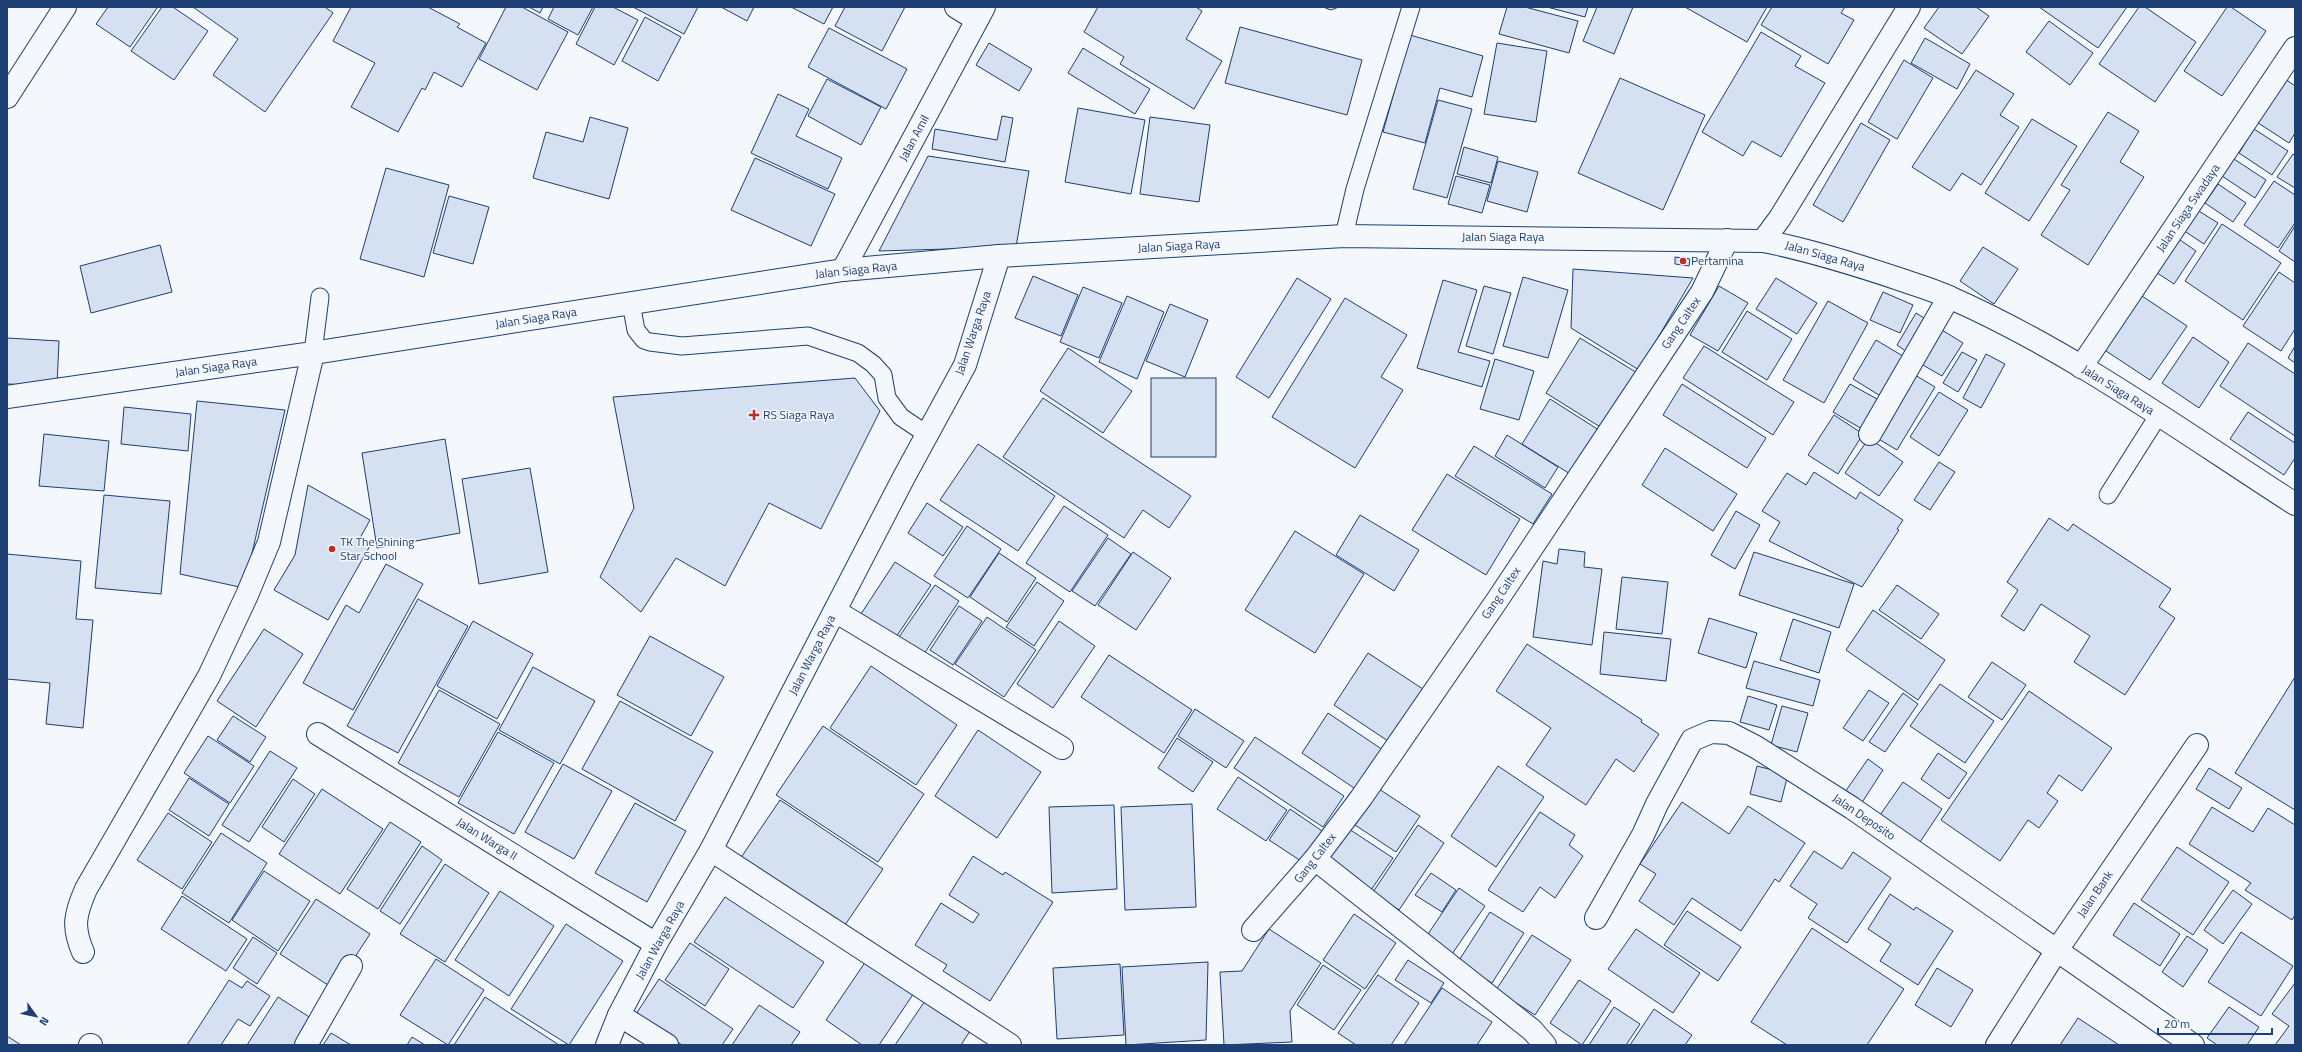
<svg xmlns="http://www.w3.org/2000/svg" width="2302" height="1052" font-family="'Titillium Web',sans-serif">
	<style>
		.building { fill: #d5e0f0; stroke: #1d3f73 }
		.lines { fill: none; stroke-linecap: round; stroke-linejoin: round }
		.service-casing { stroke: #1d3f73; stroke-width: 19 }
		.minor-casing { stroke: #1d3f73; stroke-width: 24 }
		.tertiary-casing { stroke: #1d3f73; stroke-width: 24 }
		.secondary-casing { stroke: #1d3f73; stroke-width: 24 }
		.service { stroke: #f4f7fb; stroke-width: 17 }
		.minor { stroke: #f4f7fb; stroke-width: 22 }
		.tertiary { stroke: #f4f7fb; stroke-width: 22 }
		.secondary { stroke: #f4f7fb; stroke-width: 22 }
		.poi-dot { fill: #c62828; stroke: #f4f7fb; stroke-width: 1.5 }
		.labels { text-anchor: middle; stroke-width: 3; stroke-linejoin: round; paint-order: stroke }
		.street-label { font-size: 12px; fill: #1d3f73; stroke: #f4f7fb }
		.poi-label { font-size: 12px; fill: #1d3f73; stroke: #f4f7fb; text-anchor: start }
	</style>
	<rect width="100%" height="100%" fill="#f4f7fb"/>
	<g class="building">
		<polygon points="108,7 156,7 157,8 130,47 96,24"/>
		<polygon points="162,7 173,7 208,31 174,80 131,51"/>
		<polygon points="193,7 325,7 333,13 265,112 213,75 238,39"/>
		<polygon points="351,7 428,7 460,24 457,27 486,43 462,87 434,72 425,90 422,88 398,132 351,107 375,63 333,41"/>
		<polygon points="506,7 522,7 568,32 537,90 479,59"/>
		<polygon points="529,7 543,7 540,13"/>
		<polygon points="554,7 593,7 578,35 548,19"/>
		<polygon points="595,7 613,7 638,20 614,65 576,44"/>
		<polygon points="633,7 698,7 684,34"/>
		<polygon points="721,7 754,7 747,21"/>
		<polygon points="791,7 833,7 824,24"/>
		<polygon points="845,7 905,7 882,51 835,26"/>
		<polygon points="1098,7 1196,7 1202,11 1186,39 1222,61 1194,109 1120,64 1124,57 1084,32"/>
		<polygon points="1323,7 1339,7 1331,10"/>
		<polygon points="1507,7 1525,7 1578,21 1569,53 1499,34"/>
		<polygon points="1547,7 1588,7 1585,17"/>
		<polygon points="1597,7 1633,7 1614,54 1583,41"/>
		<polygon points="1685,7 1767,7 1747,42"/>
		<polygon points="1772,7 1845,7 1841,13 1854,20 1828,64 1761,25"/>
		<polygon points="1939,7 1976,7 1989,16 1962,54 1924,28"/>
		<polygon points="2039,7 2127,7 2098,48"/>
		<polygon points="2139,7 2145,7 2196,42 2155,102 2099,64"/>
		<polygon points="2227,7 2231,7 2266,31 2222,96 2184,71"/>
		<polygon points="645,17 681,37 658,81 622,61"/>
		<polygon points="2049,21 2093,53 2070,85 2026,52"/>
		<polygon points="1240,27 1362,60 1347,115 1225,83"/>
		<polygon points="829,28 907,69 886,109 808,67"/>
		<polygon points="1761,32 1801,56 1795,66 1825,83 1781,157 1752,141 1743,156 1702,132"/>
		<polygon points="1410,35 1483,56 1472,97 1440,88 1425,143 1383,132"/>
		<polygon points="1925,38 1970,64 1957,89 1911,63"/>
		<polygon points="989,43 1032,69 1019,91 976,65"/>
		<polygon points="1497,43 1547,51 1536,122 1484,114"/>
		<polygon points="1083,48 1150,89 1135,114 1068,73"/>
		<polygon points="1904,60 1933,78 1897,139 1868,122"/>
		<polygon points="1976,70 2014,94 2000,115 2019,127 1981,185 1962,173 1950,191 1912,167"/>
		<polygon points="2281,76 2295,86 2295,133 2289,143 2252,119"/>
		<polygon points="1620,78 1705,115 1663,210 1578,173"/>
		<polygon points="827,79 881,107 861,145 808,116"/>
		<polygon points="778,94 809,109 796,136 842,158 828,189 751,153"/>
		<polygon points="1438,100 1472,109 1447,198 1413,189"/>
		<polygon points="1078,108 1145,120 1131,194 1065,182"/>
		<polygon points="2108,112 2139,131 2120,162 2144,177 2088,265 2041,235 2070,190 2061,185"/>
		<polygon points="1002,116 1013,118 1005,162 932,149 935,129 997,140"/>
		<polygon points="590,117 628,128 609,199 533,178 546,132 583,142"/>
		<polygon points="1150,117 1210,125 1199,202 1140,194"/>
		<polygon points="2032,119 2077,146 2029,221 1985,193"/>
		<polygon points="1861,123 1890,140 1843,222 1813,205"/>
		<polygon points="2254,129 2288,151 2272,175 2239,153"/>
		<polygon points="1464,147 1498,157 1491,183 1457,174"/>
		<polygon points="2293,154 2295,156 2295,188 2277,177"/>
		<polygon points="928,156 1029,171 1016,247 879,251"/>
		<polygon points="755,158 835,194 811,246 731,210"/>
		<polygon points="2234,159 2266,180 2255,198 2222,176"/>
		<polygon points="1498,161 1538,172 1527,212 1487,201"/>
		<polygon points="386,168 449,185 424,277 360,259"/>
		<polygon points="1456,176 1490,185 1482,213 1448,204"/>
		<polygon points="2274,181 2295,195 2295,223 2278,248 2244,225"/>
		<polygon points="2218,184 2246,203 2233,222 2205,203"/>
		<polygon points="449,196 489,207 473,264 433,253"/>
		<polygon points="2194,208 2218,223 2204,244 2180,228"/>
		<polygon points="2222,224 2281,263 2243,320 2185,281"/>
		<polygon points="2295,226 2295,262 2279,251"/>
		<polygon points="2173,235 2196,251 2174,284 2151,269"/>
		<polygon points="160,245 172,292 91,313 80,266"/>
		<polygon points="1983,247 2018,269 1994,304 1960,281"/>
		<polygon points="1675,257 1690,259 1689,266 1675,264"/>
		<polygon points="1573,269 1693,278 1639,370 1571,328"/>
		<polygon points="2279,272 2295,283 2295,329 2281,351 2243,326"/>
		<polygon points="1033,276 1078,295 1061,336 1015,318"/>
		<polygon points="1523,277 1568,290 1548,358 1503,346"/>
		<polygon points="1297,278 1331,299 1269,398 1236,377"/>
		<polygon points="1776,278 1817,303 1797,334 1756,309"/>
		<polygon points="1443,280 1477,290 1458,352 1490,361 1482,387 1417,368"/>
		<polygon points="1484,286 1511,293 1493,354 1466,346"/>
		<polygon points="1719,286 1748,303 1718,351 1690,335"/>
		<polygon points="1083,287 1122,303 1099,358 1060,342"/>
		<polygon points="1883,292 1913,305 1900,333 1870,320"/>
		<polygon points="2139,294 2187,326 2150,380 2103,349"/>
		<polygon points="1127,296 1164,312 1137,379 1099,362"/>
		<polygon points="1345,298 1407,335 1381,377 1403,390 1355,468 1272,417"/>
		<polygon points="1828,301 1868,323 1824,403 1783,380"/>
		<polygon points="1170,304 1208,320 1185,377 1146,361"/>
		<polygon points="1747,311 1792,339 1767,380 1722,352"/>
		<polygon points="1916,313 1932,323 1911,355 1897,345"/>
		<polygon points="1937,327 1963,343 1942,376 1916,361"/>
		<polygon points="2193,337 2229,362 2199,408 2162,383"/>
		<polygon points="7,338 59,341 57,386 7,384"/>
		<polygon points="1580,338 1639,374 1605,430 1546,393"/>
		<polygon points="1876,340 1911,361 1887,400 1853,379"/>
		<polygon points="2248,343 2295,374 2295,436 2220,386"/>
		<polygon points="1704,346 1794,402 1773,435 1683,378"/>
		<polygon points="2295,346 2295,363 2288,358"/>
		<polygon points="1068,348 1132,391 1103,433 1040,391"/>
		<polygon points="1962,352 1977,360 1958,392 1943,383"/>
		<polygon points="1986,354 2005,364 1981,408 1963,398"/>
		<polygon points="1495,359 1534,371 1519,420 1480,409"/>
		<polygon points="1910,372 1935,387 1897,450 1872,435"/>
		<polygon points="855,378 880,411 821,529 769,503 725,586 676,558 641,612 600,577 634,508 613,397"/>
		<rect x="1151" y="378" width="65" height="79"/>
		<polygon points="1682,384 1766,438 1747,468 1663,415"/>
		<polygon points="1850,384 1886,404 1869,433 1833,412"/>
		<polygon points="1939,392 1968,410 1939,456 1910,437"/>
		<polygon points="1043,398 1191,496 1169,528 1143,510 1124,538 1003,457"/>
		<polygon points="1550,399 1602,432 1575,477 1522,444"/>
		<polygon points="197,401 285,410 244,588 180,574"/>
		<polygon points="124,407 191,414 188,451 121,444"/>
		<polygon points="2248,412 2295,443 2295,458 2284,475 2230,439"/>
		<polygon points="1834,415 1863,434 1838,474 1808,455"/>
		<polygon points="44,434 109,441 104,491 39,486"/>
		<polygon points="1507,435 1558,467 1545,488 1495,456"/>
		<polygon points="1869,438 1903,462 1879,496 1845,473"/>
		<polygon points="445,439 460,533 377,548 362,453"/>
		<polygon points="978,444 1055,496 1018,551 940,500"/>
		<polygon points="1474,446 1552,494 1533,524 1455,476"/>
		<polygon points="1665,448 1737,494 1713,531 1642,485"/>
		<polygon points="1939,462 1955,472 1930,510 1914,500"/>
		<polygon points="530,468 548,572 479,584 462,479"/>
		<polygon points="1814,472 1856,499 1860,492 1903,520 1897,529 1899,530 1862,587 1769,541 1780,522 1762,511 1787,473 1806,485"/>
		<polygon points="1447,474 1520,519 1486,575 1412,530"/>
		<polygon points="308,485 370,520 360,538 371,544 328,620 274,590 295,555"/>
		<polygon points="104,495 170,501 161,594 95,588"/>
		<polygon points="927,503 963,527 943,556 908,533"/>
		<polygon points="1064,506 1108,535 1070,592 1026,563"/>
		<polygon points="1736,511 1760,525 1735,569 1711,555"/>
		<polygon points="1360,515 1419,550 1394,591 1336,555"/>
		<polygon points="2049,518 2068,531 2073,524 2171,589 2159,607 2175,618 2125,695 2074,662 2090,636 2041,604 2024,631 2001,616 2018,590 2007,582"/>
		<polygon points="967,526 1001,549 968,598 934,576"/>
		<polygon points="1295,531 1364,574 1315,653 1245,610"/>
		<polygon points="1108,538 1131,554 1095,606 1072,591"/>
		<polygon points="1559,549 1585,552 1584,567 1602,569 1592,645 1533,637 1543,561 1557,564"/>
		<polygon points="1133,552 1171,578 1136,630 1098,605"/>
		<polygon points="1754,552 1854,584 1839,628 1739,595"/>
		<polygon points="999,553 1036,578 1007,622 970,597"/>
		<polygon points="7,554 81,561 76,619 93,620 83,728 46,724 50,683 7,679"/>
		<polygon points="895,562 931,585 894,640 859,617"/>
		<polygon points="386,564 423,584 353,710 303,683 346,605 359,613"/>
		<polygon points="1622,577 1668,582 1662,634 1616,629"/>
		<polygon points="1037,582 1064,601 1034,646 1006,627"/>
		<polygon points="935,585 959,601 924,654 899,637"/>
		<polygon points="1897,585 1939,614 1921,639 1879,610"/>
		<polygon points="418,599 468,626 398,753 347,726"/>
		<polygon points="959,606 982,621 953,665 930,650"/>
		<polygon points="1873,610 1945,660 1918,700 1846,650"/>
		<polygon points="987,617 1036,650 1004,697 955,664"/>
		<polygon points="1709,618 1757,633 1746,668 1698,653"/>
		<polygon points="1793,619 1831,632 1819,673 1780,660"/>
		<polygon points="473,621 533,654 497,719 437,686"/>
		<polygon points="1059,621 1095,646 1053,708 1017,684"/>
		<polygon points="264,629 303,654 256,727 217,701"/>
		<polygon points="1604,632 1671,639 1666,681 1600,674"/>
		<polygon points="650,636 724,677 691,736 617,695"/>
		<polygon points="1527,644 1642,720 1641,722 1659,734 1634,772 1616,759 1586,805 1526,765 1551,728 1496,691"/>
		<polygon points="1368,653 1429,693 1394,745 1334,705"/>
		<polygon points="1109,655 1192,710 1164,753 1081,697"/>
		<polygon points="1754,661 1820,680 1813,706 1746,688"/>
		<polygon points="1992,662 2026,685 2002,720 1968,697"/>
		<polygon points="871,666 957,725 916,785 830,728"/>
		<polygon points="533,667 595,701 560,764 499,730"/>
		<polygon points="2295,677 2295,810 2235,773"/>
		<polygon points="1940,684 1994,721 1965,763 1910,726"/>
		<polygon points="439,690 500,724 459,797 398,763"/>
		<polygon points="1869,690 1889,703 1863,741 1843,728"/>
		<polygon points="2029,691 2112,748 2082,791 2059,775 2047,793 2058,801 2039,828 2028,820 2000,861 1941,820"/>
		<polygon points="1903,693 1918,704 1885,752 1869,742"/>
		<polygon points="1748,696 1777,705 1769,730 1740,722"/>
		<polygon points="620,701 713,752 675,821 582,769"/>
		<polygon points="1782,706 1808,713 1797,752 1771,745"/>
		<polygon points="1195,709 1244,741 1226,768 1178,736"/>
		<polygon points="1328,713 1386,752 1360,792 1302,753"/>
		<polygon points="233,716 266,737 250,762 217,740"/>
		<polygon points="823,726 924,794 878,862 776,795"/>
		<polygon points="978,730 1041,772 997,838 935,796"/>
		<polygon points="498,732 554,763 514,834 458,803"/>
		<polygon points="208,736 254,766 230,803 184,773"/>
		<polygon points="1255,737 1344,796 1323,827 1234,768"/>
		<polygon points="1177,738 1213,762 1193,792 1158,768"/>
		<polygon points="270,751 297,768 249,842 222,825"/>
		<polygon points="1938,753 1967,773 1949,799 1921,779"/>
		<polygon points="1868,759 1883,770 1861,804 1845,792"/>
		<polygon points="563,764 612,791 574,859 525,832"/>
		<polygon points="1498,766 1544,797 1496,867 1451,836"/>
		<polygon points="1757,766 1788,774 1781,802 1750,794"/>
		<polygon points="2209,768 2242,788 2229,809 2196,789"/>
		<polygon points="1238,777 1287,810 1266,841 1217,809"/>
		<polygon points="189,778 229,804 209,836 169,810"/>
		<polygon points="293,779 315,794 284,842 262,827"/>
		<polygon points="1903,782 1942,809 1918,845 1878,818"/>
		<polygon points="322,789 383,829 340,894 279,854"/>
		<polygon points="1379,789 1420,816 1396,852 1355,825"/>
		<polygon points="780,800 883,869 843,928 740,859"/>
		<polygon points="1682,802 1729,834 1748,806 1805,843 1779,882 1775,879 1741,931 1692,898 1674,925 1639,901 1656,874 1640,864"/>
		<polygon points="635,803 686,831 647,902 595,873"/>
		<polygon points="1192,804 1196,907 1125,910 1121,807"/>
		<polygon points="1114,805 1117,889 1052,893 1049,807"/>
		<polygon points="2212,807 2253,832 2268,808 2295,825 2295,915 2292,920 2245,890 2251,883 2189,844"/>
		<polygon points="1290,809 1325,833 1304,863 1269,840"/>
		<polygon points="1540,812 1575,835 1569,845 1583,856 1555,898 1540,887 1523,912 1488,890"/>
		<polygon points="168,813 212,842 182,889 137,860"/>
		<polygon points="390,822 421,842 378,909 347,889"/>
		<polygon points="1418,825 1444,843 1399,910 1373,892"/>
		<polygon points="1346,827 1393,858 1371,890 1325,859"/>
		<polygon points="221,833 267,863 229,923 182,893"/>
		<polygon points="422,846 442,860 400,924 380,911"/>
		<polygon points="2177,847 2229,882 2193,935 2141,900"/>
		<polygon points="1814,851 1842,869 1853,852 1891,878 1847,943 1808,918 1817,904 1790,886"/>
		<polygon points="973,856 1003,875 1005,872 1053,902 990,1001 943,971 947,965 915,945 941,903 973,923 979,914 949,895"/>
		<polygon points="445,864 489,893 445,962 400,934"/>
		<polygon points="264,871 310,901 278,951 232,920"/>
		<polygon points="1431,873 1456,890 1442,912 1415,895"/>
		<polygon points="1459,888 1485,906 1452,954 1426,937"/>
		<polygon points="2233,890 2252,904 2223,944 2204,930"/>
		<polygon points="500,891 554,926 509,996 455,960"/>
		<polygon points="1890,894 1914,910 1916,907 1953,931 1918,985 1880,961 1891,944 1868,929"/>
		<polygon points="182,896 247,939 226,971 161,929"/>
		<polygon points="725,897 824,962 793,1008 694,942"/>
		<polygon points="316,899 370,934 334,989 280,954"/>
		<polygon points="2134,903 2180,934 2160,966 2113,935"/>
		<polygon points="1687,911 1741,947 1718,981 1664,945"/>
		<polygon points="1490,912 1524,933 1492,983 1458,962"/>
		<polygon points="1354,914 1396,943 1365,989 1323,960"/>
		<polygon points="566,924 623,961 569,1045 511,1009"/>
		<polygon points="1812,928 1904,989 1867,1045 1787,1045 1751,1022"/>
		<polygon points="1269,929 1321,963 1290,1011 1292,1042 1224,1045 1220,972 1242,971"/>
		<polygon points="1636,929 1700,973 1673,1013 1608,969"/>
		<polygon points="2241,932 2293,966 2261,1016 2208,982"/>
		<polygon points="1532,935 1571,960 1535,1015 1496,990"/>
		<polygon points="2187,936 2208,950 2183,987 2162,972"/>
		<polygon points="253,937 277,953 257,984 233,968"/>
		<polygon points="690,943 729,969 705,1006 665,980"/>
		<polygon points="868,958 916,990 879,1045 862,1045 826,1020"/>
		<polygon points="436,959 484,990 448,1045 400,1015"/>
		<polygon points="1408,960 1444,983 1431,1003 1395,980"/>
		<polygon points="1208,962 1206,1040 1126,1045 1122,967"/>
		<polygon points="1120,964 1124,1035 1057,1039 1053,968"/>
		<polygon points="1323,965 1361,990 1334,1030 1297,1005"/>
		<polygon points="1937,968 1973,990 1951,1027 1915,1005"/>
		<polygon points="1378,975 1419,1003 1391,1045 1356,1045 1338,1033"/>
		<polygon points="659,979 733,1029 722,1045 682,1045 636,1014"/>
		<polygon points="229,980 242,988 247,981 270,996 250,1026 238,1019 221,1045 187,1045"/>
		<polygon points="1579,980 1611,1001 1582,1045 1550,1023"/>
		<polygon points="2295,983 2295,1045 2275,1045 2289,1026 2272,1014"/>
		<polygon points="1442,988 1492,1022 1477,1045 1404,1045"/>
		<polygon points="278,997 314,1020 298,1045 247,1045"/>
		<polygon points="485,997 559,1045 454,1045"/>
		<polygon points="925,1001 970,1031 961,1045 895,1045"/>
		<polygon points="759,1005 800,1032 791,1045 732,1045"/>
		<polygon points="1614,1007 1640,1024 1626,1045 1589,1045"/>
		<polygon points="2229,1007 2259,1027 2247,1045 2217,1045 2207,1038"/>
		<polygon points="1654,1009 1692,1035 1685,1045 1630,1045"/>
		<polygon points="2078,1018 2119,1045 2060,1045"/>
		<polygon points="331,1033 351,1045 323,1045"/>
		<polygon points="7,1036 21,1045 7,1045"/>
		<polygon points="412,1037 425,1045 407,1045"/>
	</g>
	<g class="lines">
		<g class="service-casing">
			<g id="service">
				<polyline points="1344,236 1355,189 1411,7"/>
				<polyline points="631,303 636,330 644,340 650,342 682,346 808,336 858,353 873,364 883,375 887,398 901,417 928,435"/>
				<polyline points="313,353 320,297"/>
				<polyline points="2108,495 2158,416"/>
			</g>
		</g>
		<g class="minor-casing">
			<g id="minor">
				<polyline points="956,7 977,20"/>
				<polyline points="7,97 65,7"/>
				<polyline points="1763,241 1780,218 1909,7"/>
				<polyline points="2081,367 2295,48"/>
				<polyline points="1870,434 1949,297"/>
				<polyline points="835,611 1062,748"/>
				<polyline points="318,734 656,944"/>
				<polyline points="711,850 1010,1045"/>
				<polyline points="1315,859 1532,1030 1545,1045"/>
				<polyline points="1596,918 1643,835 1657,804 1692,740 1711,732 1729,733 1756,747 1852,808 2193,1045"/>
				<polyline points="1253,930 1315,859 1361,798 1498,599 1702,292 1727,240"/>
				<path d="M83,952C72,927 75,914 86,889L209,676L247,595L269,542L313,353"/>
				<polyline points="619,1015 667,1045"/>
				<polyline points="90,1045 91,1045"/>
				<polyline points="306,1045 351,966"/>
				<polyline points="607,1045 619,1015 656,944 711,850 904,477 965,365 999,256"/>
				<polyline points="1997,1045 2057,950 2197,745"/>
			</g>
		</g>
		<g class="tertiary-casing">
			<polyline id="tertiary" points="843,270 984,7"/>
		</g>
		<g class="secondary-casing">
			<path id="secondary" d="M7,397L313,353L843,270L999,256L1344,236L1763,241C1810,250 1854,264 1899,279C1916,285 1934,290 1951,298C2073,352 2183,432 2295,504"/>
		</g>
		<use href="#service" class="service"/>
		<use href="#minor" class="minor"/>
		<use href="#tertiary" class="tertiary"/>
		<use href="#secondary" class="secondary"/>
	</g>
	<g class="poi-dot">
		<circle cx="1683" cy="261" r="4"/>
		<path d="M752 409h4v4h4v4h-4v4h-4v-4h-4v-4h4z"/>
		<circle cx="332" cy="549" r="4"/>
	</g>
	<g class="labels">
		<g class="street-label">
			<text transform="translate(914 138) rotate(-62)" y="4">Jalan Amil</text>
			<text transform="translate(2188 208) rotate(-56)" y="4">Jalan Siaga Swadaya</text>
			<text x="1503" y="241">Jalan Siaga Raya</text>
			<text transform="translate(1179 246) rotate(-3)" y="4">Jalan Siaga Raya</text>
			<text transform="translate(1825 256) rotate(16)" y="4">Jalan Siaga Raya</text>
			<text transform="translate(856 270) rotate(-6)" y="4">Jalan Siaga Raya</text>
			<text transform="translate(536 318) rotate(-9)" y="4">Jalan Siaga Raya</text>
			<text transform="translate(1681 323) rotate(-56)" y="4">Gang Caltex</text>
			<text transform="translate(973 333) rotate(-71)" y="4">Jalan Warga Raya</text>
			<text transform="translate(216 367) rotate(-8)" y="4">Jalan Siaga Raya</text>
			<text transform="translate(2118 390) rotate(32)" y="4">Jalan Siaga Raya</text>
			<text transform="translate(1501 593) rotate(-56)" y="4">Gang Caltex</text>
			<text transform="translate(812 655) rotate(-63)" y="4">Jalan Warga Raya</text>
			<text transform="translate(1864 817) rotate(34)" y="4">Jalan Deposito</text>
			<text transform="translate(487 839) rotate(32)" y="4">Jalan Warga II</text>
			<text transform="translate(1315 858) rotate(-52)" y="4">Gang Caltex</text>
			<text transform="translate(2095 894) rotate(-56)" y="4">Jalan Bank</text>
			<text transform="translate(660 940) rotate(-61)" y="4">Jalan Warga Raya</text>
		</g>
		<g class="poi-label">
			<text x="1691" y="265">Pertamina</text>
			<text x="763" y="419">RS Siaga Raya</text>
			<text x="340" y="546">TK The Shining<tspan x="340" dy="14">Star School</tspan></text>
		</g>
	</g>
	<rect width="2302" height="1052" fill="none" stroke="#1d3f73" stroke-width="16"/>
	<g transform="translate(36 1016) rotate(123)" stroke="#f4f7fb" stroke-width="3" paint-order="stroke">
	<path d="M0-3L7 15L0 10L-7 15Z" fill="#1d3f73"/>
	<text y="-6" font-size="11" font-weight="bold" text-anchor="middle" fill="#1d3f73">N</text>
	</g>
	<path d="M2158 1028v6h114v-6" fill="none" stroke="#1d3f73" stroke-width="2"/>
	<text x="2164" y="1028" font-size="12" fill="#1d3f73" stroke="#f4f7fb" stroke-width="3" paint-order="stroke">20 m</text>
</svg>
